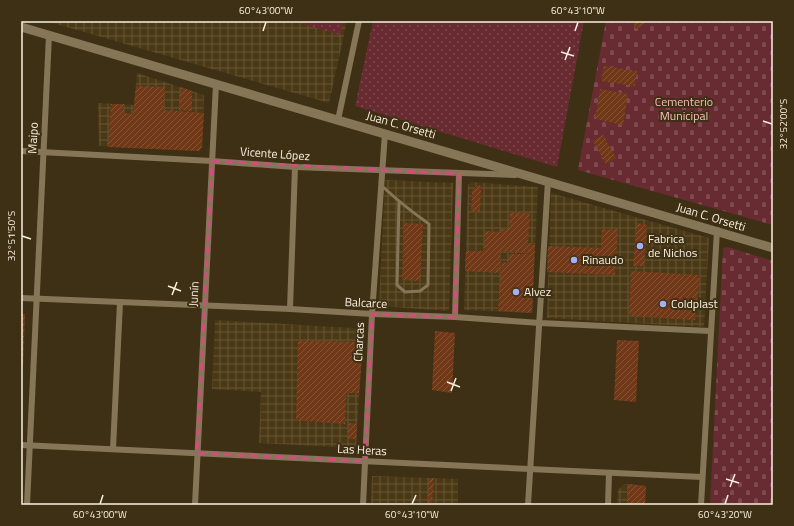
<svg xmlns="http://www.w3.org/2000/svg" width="794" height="526" font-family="'Titillium Web',sans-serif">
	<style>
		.industrial { fill: url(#industrial-grid) }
		.grass { fill: url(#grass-dots) }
		.cemetery { fill: url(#cemetery-stones) }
		.building { fill: url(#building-hatch); fill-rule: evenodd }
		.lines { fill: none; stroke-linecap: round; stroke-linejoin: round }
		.lane { stroke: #867658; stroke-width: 3 }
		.street { stroke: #867658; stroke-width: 6 }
		.secondary { stroke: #867658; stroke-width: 9 }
		.marked { fill: none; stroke: #d04e7c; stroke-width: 3; stroke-dasharray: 8 5; stroke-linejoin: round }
		.ticks { fill: none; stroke: #faf1e1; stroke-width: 1.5 }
		.poi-dot { fill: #a1b2fd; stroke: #3e3014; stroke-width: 1.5 }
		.labels { text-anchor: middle; stroke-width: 4; stroke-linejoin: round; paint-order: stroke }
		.park-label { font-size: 12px; fill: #fabbbe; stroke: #3e3014 }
		.street-label { font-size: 12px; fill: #faf1e1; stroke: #3e3014 }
		.poi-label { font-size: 12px; fill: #faf1e1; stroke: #3e3014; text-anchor: start }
		.neatline { fill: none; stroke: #faf1e1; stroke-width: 1.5 }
		.ticks-label { font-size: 10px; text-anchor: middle; fill: #faf1e1 }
	</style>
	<defs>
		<pattern id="industrial-grid" width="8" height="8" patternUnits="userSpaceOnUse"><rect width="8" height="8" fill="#4b3915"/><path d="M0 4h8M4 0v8" fill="none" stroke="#665637"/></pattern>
		<pattern id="grass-dots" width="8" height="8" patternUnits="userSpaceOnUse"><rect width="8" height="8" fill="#682b32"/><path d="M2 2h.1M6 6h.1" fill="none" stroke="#7e4a4f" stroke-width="1.8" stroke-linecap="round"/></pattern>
		<pattern id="cemetery-stones" width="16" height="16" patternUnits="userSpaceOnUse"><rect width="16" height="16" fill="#682b32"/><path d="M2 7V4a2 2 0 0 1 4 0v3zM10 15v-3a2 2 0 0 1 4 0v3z" fill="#7e4a4f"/></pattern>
		<pattern id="building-hatch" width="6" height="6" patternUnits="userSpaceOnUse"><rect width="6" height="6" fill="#703816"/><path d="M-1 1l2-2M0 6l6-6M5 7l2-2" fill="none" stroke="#855538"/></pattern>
	</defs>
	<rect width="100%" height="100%" fill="#3e3014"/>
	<g class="industrial">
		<polygon points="46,21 347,21 329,103"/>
		<polygon points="137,73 204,95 202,147 199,151 99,146 98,103 134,105"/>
		<polygon points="385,180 453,183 449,311 379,306"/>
		<polygon points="471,182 538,187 532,313 464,310 468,185"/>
		<polygon points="551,193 709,238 704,327 547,318"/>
		<polygon points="215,320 353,328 363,334 356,448 259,443 261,392 212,389"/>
		<polygon points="372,476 458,479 458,505 371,505"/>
		<polygon points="628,484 646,486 645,505 617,505 618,490 623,485"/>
	</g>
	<g class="grass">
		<polygon points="292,21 343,21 340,35"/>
		<polygon points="373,21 584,21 557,167 355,106"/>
	</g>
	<g class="cemetery">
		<polygon points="606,21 773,21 773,225 578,170"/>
		<polygon points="728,247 773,261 773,505 710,505 723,248"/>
	</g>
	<g class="building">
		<polygon points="632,21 643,21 644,24 636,29"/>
		<polygon points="604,66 637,71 635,86 601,81"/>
		<polygon points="136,86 165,87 164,110 204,113 202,147 199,151 108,147 111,104 124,104 124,113 133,114"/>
		<polygon points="181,87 192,91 192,111 179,110"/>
		<polygon points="600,89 628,94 623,125 595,119"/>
		<polygon points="603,135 616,158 606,164 593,141"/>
		<polygon points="476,185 481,186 480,212 471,211 472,191"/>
		<path d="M510,212L530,213L528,243L535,244L532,313L498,311L501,273L465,271L466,251H484L485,231L501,232V229H509ZM500,251L532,254H509L508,263L502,262L501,273Z"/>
		<polygon points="404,223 423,224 420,281 402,280"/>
		<polygon points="637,223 647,225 644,266 633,266"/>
		<polygon points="618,229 615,275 547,272 548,246 601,248 602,230"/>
		<polygon points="631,271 700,275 695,320 629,316"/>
		<polygon points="21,314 25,314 23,367 21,367"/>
		<polygon points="435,331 455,333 452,393 432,390"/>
		<polygon points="298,340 363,342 359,393 346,393 345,424 296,420"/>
		<polygon points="617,340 639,341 636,402 614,400"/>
		<polygon points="349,423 357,424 356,439 348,439"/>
		<polygon points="429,478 434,478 432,505 428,505"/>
		<polygon points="628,484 646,486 645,505 627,505"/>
	</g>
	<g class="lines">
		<path class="lane" d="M382,186C397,200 412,212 429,224L428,285L420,291L405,292L397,285L399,202"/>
		<g class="street">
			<polyline points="338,120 359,21"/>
			<polyline points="21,151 212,161 295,167 515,175"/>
			<polyline points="21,298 290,309 372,314 455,317 540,323 710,331"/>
			<polyline points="290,309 295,167"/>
			<polyline points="455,317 459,174"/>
			<polyline points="21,445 702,477"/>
			<polyline points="113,449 120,302"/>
			<polyline points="27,505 49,35"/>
			<polyline points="195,505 216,84"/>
			<polyline points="363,505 372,314 385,133"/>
			<polyline points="528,505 548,181"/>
			<polyline points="608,505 609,473"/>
			<polyline points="701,505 717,230"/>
		</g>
		<polyline class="secondary" points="21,27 773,248"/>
	</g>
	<path class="marked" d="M212,161L459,174L455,317L372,314L365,461L197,453Z"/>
	<path class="ticks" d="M263,31L266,22M575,31L578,22M561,52L574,56M565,60L570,47M763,121L772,124M22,236L31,239M168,286L181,291M172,295L177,282M447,382L460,387M451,391L456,378M726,479L739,483M730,487L735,474M100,504L103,495M412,504L416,495M725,504L728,495"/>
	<g class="poi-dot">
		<circle cx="640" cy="246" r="4"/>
		<circle cx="574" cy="260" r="4"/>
		<circle cx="516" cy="292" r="4"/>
		<circle cx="663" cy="304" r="4"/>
	</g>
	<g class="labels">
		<g class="park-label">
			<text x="684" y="106">Cementerio<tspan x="684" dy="14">Municipal</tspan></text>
		</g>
		<g class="street-label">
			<text transform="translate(401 125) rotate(16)" y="4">Juan C. Orsetti</text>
			<text transform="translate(33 138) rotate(-87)" y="4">Maipo</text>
			<text transform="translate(275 154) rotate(4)" y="4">Vicente López</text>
			<text transform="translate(711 217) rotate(17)" y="4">Juan C. Orsetti</text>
			<text transform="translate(194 294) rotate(-87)" y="4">Junín</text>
			<text transform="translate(366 303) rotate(3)" y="4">Balcarce</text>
			<text transform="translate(359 342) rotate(-87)" y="4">Charcas</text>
			<text transform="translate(362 450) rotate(3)" y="4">Las Heras</text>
		</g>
		<g class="poi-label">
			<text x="648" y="243">Fabrica<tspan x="648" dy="14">de Nichos</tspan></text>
			<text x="582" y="264">Rinaudo</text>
			<text x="524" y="296">Alvez</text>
			<text x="671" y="308">Coldplast</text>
		</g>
	</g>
	<rect width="794" height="526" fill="none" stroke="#3e3014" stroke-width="44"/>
	<rect x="22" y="22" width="750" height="482" class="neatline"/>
	<g class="ticks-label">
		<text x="266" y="14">60°43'00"W</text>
		<text x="578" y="14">60°43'10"W</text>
		<text transform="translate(783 124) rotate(-90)" y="4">32°52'00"S</text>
		<text transform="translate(11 236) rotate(-90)" y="4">32°51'50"S</text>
		<text x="100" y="518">60°43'00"W</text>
		<text x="412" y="518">60°43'10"W</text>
		<text x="725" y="518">60°43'20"W</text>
	</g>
</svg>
